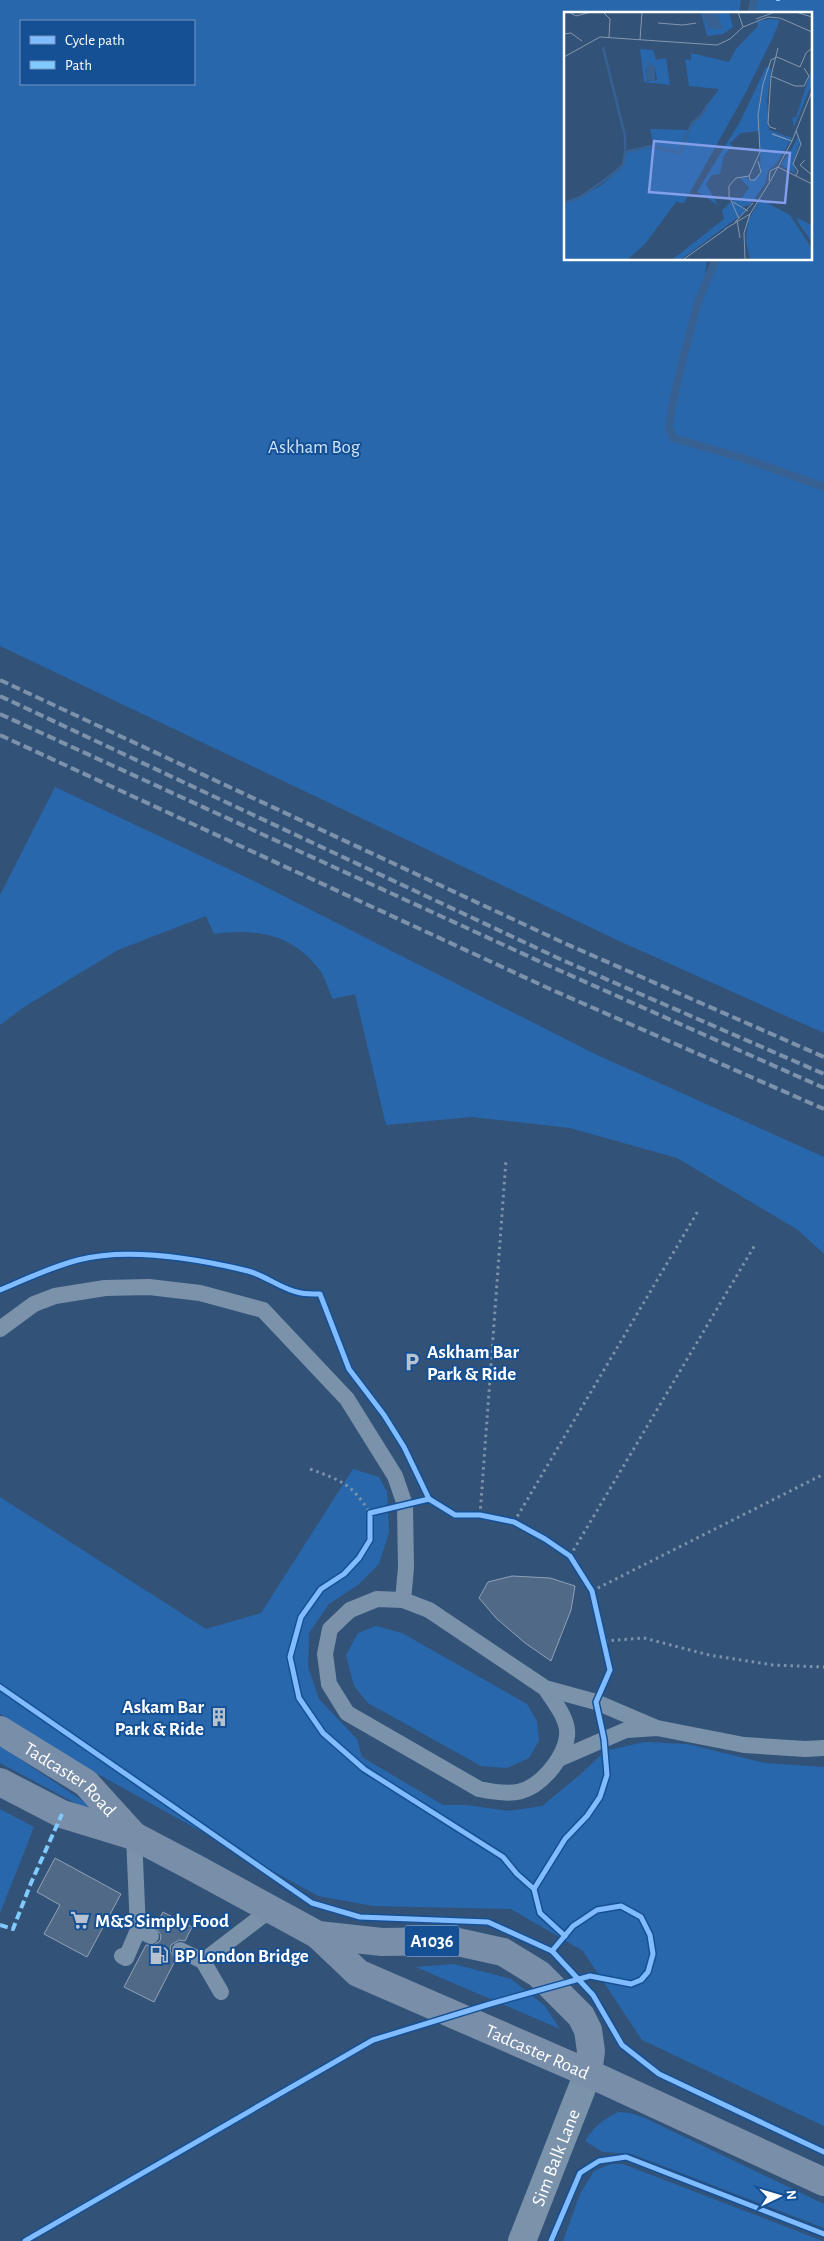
<svg xmlns="http://www.w3.org/2000/svg" width="824" height="2241" font-family="'Alegreya Sans',sans-serif">
	<style>
		.green { fill: #2967ac; fill-rule: evenodd }
		.lines { fill: none; stroke-linecap: round; stroke-linejoin: round }
		.stream { stroke: #376192; stroke-width: 8 }
		.building { fill: #4f6987; stroke: #90a2b8 }
		.path { stroke: #7b92ab; stroke-width: 3; stroke-dasharray: 2.5 4; stroke-linecap: butt }
		.service { stroke: #7b92ab; stroke-width: 16 }
		.tertiary { stroke: #7b92ab; stroke-width: 28 }
		.primary { stroke: #798ea9; stroke-width: 28 }
		.rail { stroke: #7c92aa; stroke-width: 4; stroke-dasharray: 9 4; stroke-linecap: butt }
		.quiet { stroke: #80caff; stroke-width: 4; stroke-dasharray: 8 4; stroke-linecap: butt }
		.cycleway-casing { stroke: #155095; stroke-width: 8 }
		.cycleway { stroke: #80bcff; stroke-width: 5 }
		.labels { text-anchor: middle; stroke-width: 4; stroke-linejoin: round; paint-order: stroke }
		.shield { fill: #155095; stroke: #b9cadf; stroke-width: 1 }
		.shield-label { font-size: 18px; font-weight: bold; fill: #fff }
		.park-label { font-size: 19px; fill: #cde3fc; stroke: #155095 }
		.poi-label { font-size: 19px; font-weight: bold; fill: #fff; stroke: #155095; text-anchor: start }
		.street-label { font-size: 19px; fill: #fff; stroke: #155095 }
		.inset-river { fill: none; stroke: #376192; stroke-width: 2.5 }
		.inset-road { fill: none; stroke: #8497ae; stroke-width: 1 }
		.view { fill: #839eea; fill-opacity: 0.15; stroke: #839eea; stroke-width: 2.5 }
		.inset-edge { fill: none; stroke: #fff; stroke-width: 2.5 }
	</style>
	<rect width="100%" height="100%" fill="#325278"/>
	<g class="green">
		<path d="M0,0H741L739,14H565V259H707L704,287L716,259H810V14H751L754,0H824V1033L617,940L0,646ZM21,21H194V84H21Z"/>
		<path d="M55,787L252,880L595,1054L824,1157V1254L798,1230L677,1158L570,1128L471,1117L386,1125L355,994L333,999C328,989 325,976 318,968C290,932 255,929 214,934L206,916L118,950L24,1007L0,1025V895Z"/>
		<polygon points="353,1469 379,1477 387,1492 389,1532 379,1564 358,1585 329,1604 309,1633 308,1667 319,1699 357,1739 362,1757 443,1805 467,1805 509,1811 542,1806 582,1773 605,1751 644,1742 687,1744 765,1763 824,1767 824,2126 642,2040 583,1951 511,1909 373,1906 318,1896 69,1758 0,1714 0,1497 206,1629 261,1613"/>
		<polygon points="376,1626 402,1633 527,1704 537,1721 539,1741 529,1758 507,1768 481,1766 368,1703 354,1686 346,1655 358,1633"/>
		<polygon points="0,1746 95,1809 92,1812 0,1763"/>
		<polygon points="0,1809 34,1827 0,1913"/>
		<polygon points="454,1964 511,1979 545,2006 560,2029 416,1967"/>
		<path d="M618,2112L630,2113L645,2118L824,2204V2228L632,2154L603,2152L585,2141C594,2127 602,2120 618,2112Z"/>
		<polygon points="611,2164 623,2164 823,2241 563,2241 580,2194 594,2171"/>
	</g>
	<g class="lines">
		<g class="stream">
			<polyline points="751,14 754,0"/>
			<polyline points="716,259 698,302 683,358 672,406 669,428 673,438 746,459 824,487"/>
		</g>
	</g>
	<g class="building">
		<polygon points="512,1576 550,1578 575,1586 571,1610 551,1661 525,1643 496,1618 479,1598 488,1582"/>
		<polygon points="55,1858 121,1894 87,1957 44,1934 60,1905 37,1892"/>
		<polygon points="163,1912 192,1927 185,1941 179,1940 171,1945 170,1951 176,1959 154,2002 124,1987 146,1945 152,1946 160,1941 161,1935 155,1927"/>
	</g>
	<g class="lines">
		<g class="path">
			<path d="M310,1469C342,1481 351,1483 370,1513"/>
			<polyline points="480,1515 506,1160"/>
			<polyline points="514,1522 698,1211"/>
			<polyline points="570,1556 755,1245"/>
			<polyline points="592,1591 824,1474"/>
			<polyline points="605,1641 644,1638 709,1655 773,1665 824,1667"/>
		</g>
		<g class="service">
			<polyline points="0,1329 34,1304 55,1296 105,1288 149,1287 200,1293 263,1310 347,1399 395,1476 405,1505 406,1568 403,1600"/>
			<path d="M545,1688C554,1702 569,1719 567,1736C566,1747 559,1759 553,1767C530,1796 512,1796 479,1789L347,1713L329,1684L325,1654L330,1629L350,1610L377,1599L403,1600L429,1610L545,1688L596,1702L657,1728"/>
			<polyline points="559,1759 626,1730 657,1728 744,1745 805,1749 824,1748"/>
			<polyline points="134,1836 138,1930 151,1936"/>
			<polyline points="180,1950 203,1961 270,1910"/>
			<polyline points="122,1956 126,1958 138,1930"/>
			<polyline points="203,1961 221,1992"/>
		</g>
		<path class="tertiary" id="s1" d="M522,2241L588,2073"/>
		<g class="primary">
			<path id="s2" d="M0,1730L86,1783L134,1836"/>
			<path id="s3" d="M0,1782L62,1814L134,1836L195,1868L318,1935L358,1973L588,2073L824,2182"/>
			<polyline points="318,1935 382,1942 453,1941 503,1952 539,1974 581,2016 588,2030 591,2051 588,2073"/>
		</g>
		<g class="rail">
			<polyline points="0,680 564,943 824,1057"/>
			<polyline points="0,696 560,959 824,1074"/>
			<polyline points="0,714 554,968 824,1088"/>
			<polyline points="0,735 550,989 824,1109"/>
		</g>
		<g class="quiet">
			<polyline points="778,0 778,1"/>
			<polyline points="0,1925 13,1929 31,1883 62,1814"/>
		</g>
		<g class="cycleway-casing">
			<g id="cycleway">
				<path d="M0,1290C26,1279 51,1267 78,1260C129,1247 198,1259 248,1271C267,1276 282,1290 301,1293C307,1294 314,1294 320,1294L349,1369L384,1415L404,1447L429,1499"/>
				<polyline points="0,1687 312,1903 360,1917 488,1922 552,1951 593,1995 622,2045 659,2074 824,2152"/>
				<polyline points="534,1889 565,1839 587,1816 600,1797 607,1775 604,1739 596,1702 610,1670 592,1591 570,1556 545,1539 514,1522 480,1515 455,1515 429,1499 370,1513 370,1540 359,1558 344,1574 321,1589 301,1617 290,1657 299,1698 323,1733 364,1769 503,1857 517,1874 534,1889 540,1913 565,1936"/>
				<polyline points="25,2241 373,2040 490,2004 590,1976 631,1984 641,1980 648,1972 653,1954 650,1935 641,1917 621,1906 597,1910 573,1926 552,1951"/>
				<polyline points="551,2241 580,2173 599,2161 626,2157 824,2234"/>
			</g>
		</g>
		<use href="#cycleway" class="cycleway"/>
	</g>
	<defs>
		<g id="parking-bare" transform="scale(1.5)"><path d="M-3.5-5.5H1a3.5 3.5 0 0 1 0 7H-1V5.5H-3.5ZM-1-3.4V-.6H.8a1.4 1.4 0 0 0 0-2.8Z" fill="#b7c2d0" stroke="#155095" stroke-width="2.5" paint-order="stroke"/></g>
		<g id="building-bare" transform="scale(1.5)"><path d="M-4-6H4V6H1V3H-1V6H-4ZM-2.5-4.3h1.7v1.8h-1.7ZM.8-4.3h1.7v1.8H.8ZM-2.5-1h1.7V.8h-1.7ZM.8-1h1.7V.8H.8Z" fill="#b7c2d0" stroke="#155095" stroke-width="2.5" paint-order="stroke"/></g>
		<g id="supermarket-bare" transform="scale(1.5)"><path d="M-6-5.5h2.5l.6 2H6L4.5 2H-2.5L-4.4-4H-6ZM-1.5 3.2a1.3 1.3 0 1 0 .1 0ZM3 3.2a1.3 1.3 0 1 0 .1 0Z" fill="#b7c2d0" stroke="#155095" stroke-width="2.5" paint-order="stroke"/></g>
		<g id="fuel-bare" transform="scale(1.5)"><path d="M-5.5-6h7V0h2V4h1.3V-2.5L3-4.5l.8-.8L6-3V5H2.5V1h-1V6h-7ZM-4.2-4.7v3.2H.2V-4.7Z" fill="#b7c2d0" stroke="#155095" stroke-width="2.5" paint-order="stroke"/></g>
	</defs>
	<g fill-rule="evenodd">
		<use href="#parking-bare" x="412" y="1362"/>
		<use href="#building-bare" x="219" y="1717"/>
		<use href="#supermarket-bare" x="80" y="1920"/>
		<use href="#fuel-bare" x="159" y="1955"/>
	</g>
	<g class="labels">
		<rect class="shield" x="404.5" y="1925.5" width="55" height="31" rx="4"/>
		<g class="shield-label">
			<text x="432" y="1947">A1036</text>
		</g>
		<g class="park-label">
			<text x="314" y="453">Askham Bog</text>
		</g>
		<g class="poi-label">
			<text x="427" y="1358">Askham Bar<tspan x="427" dy="22">Park &amp; Ride</tspan></text>
			<text x="204" y="1713" text-anchor="end">Askam Bar<tspan x="204" dy="22">Park &amp; Ride</tspan></text>
			<text x="95" y="1927">M&amp;S Simply Food</text>
			<text x="174" y="1962">BP London Bridge</text>
		</g>
		<g class="street-label">
			<text dy="7" stroke="none"><textPath href="#s2" startOffset="86">Tadcaster Road</textPath></text>
			<text dy="7" stroke="none"><textPath href="#s3" startOffset="605">Tadcaster Road</textPath></text>
			<text dy="7" stroke="none"><textPath href="#s1" startOffset="90">Sim Balk Lane</textPath></text>
		</g>
	</g>
	<g transform="translate(564 12)">
		<rect width="248" height="248" fill="#325278"/>
		<path d="M137,0H165L169,15L159,22L143,24ZM205,7L216,8L209,25L181,82L120,191L112,190L81,232L64,247H0V191L35,175L59,155L62,141L90,134L86,117L125,118L155,77L125,74L121,47L127,48V41L165,50L172,37L194,14L193,10ZM76,37L89,38L92,48L102,46L106,73L80,70ZM91,55L93,68L83,69L82,58ZM202,55L207,56L203,88L205,118L228,126L213,151L204,159L202,170L192,185L186,193L177,195L182,199L118,247H109L160,207L158,198L169,188H176L185,176L176,166L182,165L186,169L197,162L195,119L177,121L166,131L168,134L159,145L156,162L148,163L142,172L154,193L133,180L177,108ZM247,59V74L230,115L228,106L232,105ZM233,126H235L236,130L229,150L232,162L217,153L228,135L220,153ZM196,187L226,203L247,235V247H186L182,229L184,209ZM232,205L247,213V229L236,213Z" fill="#2967ac" fill-rule="evenodd"/>
		<path d="M139,0H153L159,17L143,16ZM84,50L91,55V70L82,67Z" fill="#376192"/>
		<path class="inset-river" d="M39,35L61,124V138M0,191L17,185L50,161L59,153L61,140L87,134L115,141L128,111L137,104L144,92"/>
		<path class="inset-road" d="M5,0L12,4L27,0M39,0L46,7L45,25M174,0L179,15M232,0L248,5M192,7L211,0M94,11L119,13L132,11M0,22L7,21L18,29M76,28L78,0M214,36L207,64L231,74H240L245,64L240,56M0,45L36,25L153,33L166,27L179,15L204,5L216,6L248,20M213,45L236,55M236,55L242,41L248,36M207,64L204,111L206,115L212,117M232,119L237,132L229,152L234,159L232,164M222,127L208,122L228,129M241,148L236,153L248,163M194,149L197,160L191,168H186L185,164L196,140L194,103L199,72L207,48L213,45M214,155L248,172M205,169L206,159L214,155M169,190L184,199M175,207L165,184V174L172,166L185,164M173,208L176,226M171,210L189,191M161,217L186,202L207,168L228,129L248,79M120,247L162,217M181,247L180,221L186,202"/>
		<path class="view" d="M90,129L226,141L221,191L85,180Z"/>
		<rect width="248" height="248" class="inset-edge"/>
	</g>
	<rect x="20" y="20" width="175" height="65" fill="#155095" stroke="#7396bf"/>
	<rect x="30" y="36" width="25" height="8" fill="#80bcff" stroke="#7396bf"/>
	<text x="65" y="45" font-size="15" fill="#ffffff">Cycle path</text>
	<rect x="30" y="61" width="25" height="8" fill="#80caff" stroke="#7396bf"/>
	<text x="65" y="70" font-size="15" fill="#ffffff">Path</text>
	<g transform="translate(779 2196) rotate(85)" stroke="#155095" stroke-width="4" paint-order="stroke">
	<path d="M0-4L9 19L0 12L-9 19Z" fill="#ffffff"/>
	<text y="-8" font-size="14" font-weight="bold" text-anchor="middle" fill="#ffffff">N</text>
	</g>
</svg>
